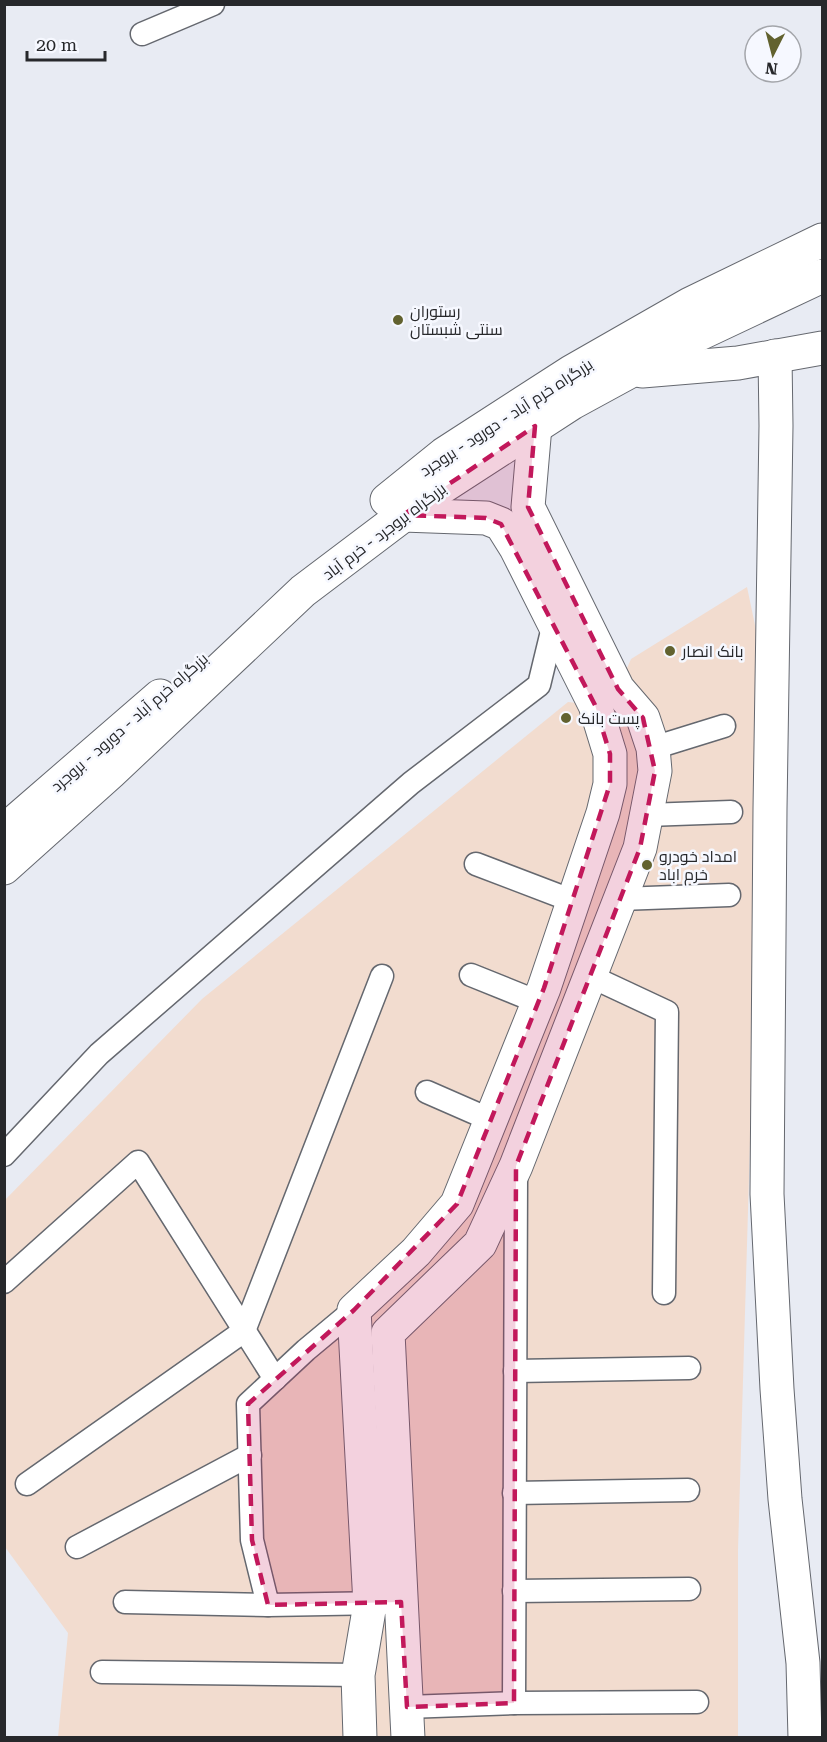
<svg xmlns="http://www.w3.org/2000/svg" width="827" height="1742" font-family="'Roboto Serif',Cairo,serif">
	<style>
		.industrial { fill: #f2dccf }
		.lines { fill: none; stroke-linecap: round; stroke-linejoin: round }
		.street-casing { stroke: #65686f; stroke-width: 25 }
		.secondary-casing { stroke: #65686f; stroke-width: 35 }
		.highway-casing { stroke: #65686f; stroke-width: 35 }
		.street { stroke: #fff; stroke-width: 22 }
		.secondary { stroke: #fff; stroke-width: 33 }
		.highway { stroke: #fff; stroke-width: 33 }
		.marked { fill: #c2185b; fill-opacity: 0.2; stroke: #c2185b; stroke-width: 4.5; stroke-dasharray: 12 8; stroke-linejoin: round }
		.poi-dot { fill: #62622f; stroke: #f6f8ff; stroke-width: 2 }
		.labels { text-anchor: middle; stroke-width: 5; stroke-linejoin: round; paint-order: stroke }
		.poi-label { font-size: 16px; fill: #27282b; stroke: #f6f8ff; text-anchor: start }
		.street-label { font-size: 16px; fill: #27282b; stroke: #f6f8ff }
	</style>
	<rect width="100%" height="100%" fill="#e8ebf3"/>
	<polygon class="industrial" points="747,587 764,668 738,1550 738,1737 58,1737 68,1633 5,1547 4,1201 202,999 568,702 596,705 618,689 631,659"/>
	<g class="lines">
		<g class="street-casing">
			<g id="street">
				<polyline points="142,34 213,4"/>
				<polyline points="653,748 724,726"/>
				<polyline points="647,815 731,812"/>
				<polyline points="476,864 573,901"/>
				<polyline points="620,899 729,895"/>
				<polyline points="471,975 538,1002"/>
				<polyline points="590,976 667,1012 664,1293"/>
				<polyline points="427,1092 491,1120"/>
				<polyline points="4,1155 99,1054 411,783 539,685 554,623"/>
				<polyline points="4,1282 138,1162 275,1379"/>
				<polyline points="354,1310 306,1350 248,1404 252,1540 268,1605 384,1603"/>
				<polyline points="515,1371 689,1368"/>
				<polyline points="27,1484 244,1331 382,976"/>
				<polyline points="514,1493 688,1490"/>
				<polyline points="77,1547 250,1455"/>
				<polyline points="514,1591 689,1589"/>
				<polyline points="125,1602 268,1605"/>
				<polyline points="102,1672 358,1675"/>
				<polyline points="514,1703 516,1177"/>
				<polyline points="407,1707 514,1703 697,1702"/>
			</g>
		</g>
		<g class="secondary-casing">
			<g id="secondary">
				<polyline points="775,356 776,426 770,809 767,1194 777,1389 785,1499 803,1663 805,1738"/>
				<polyline points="360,1738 358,1675 370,1604 354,1310 416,1252 457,1204 544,988 603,813 610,784 610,754 595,705 516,548 501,524 486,518 403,515"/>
				<polyline points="408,1738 388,1333 480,1244 516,1166 640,848 655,771 653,748 643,718 618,689 528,507 535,426"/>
			</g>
		</g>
		<g class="highway-casing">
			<g id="highway">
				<polyline points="642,371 738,363 822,348"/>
				<polyline points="387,500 444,454 571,372 690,304 822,240"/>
				<polyline points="4,831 160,696"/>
				<polyline points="4,868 110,773 303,591 430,495 572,403 695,336 822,276"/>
			</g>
		</g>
		<use href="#street" class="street"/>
		<use href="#secondary" class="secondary"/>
		<use href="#highway" class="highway"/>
	</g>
	<path class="marked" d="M535,426L528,507L618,689L643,718L655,771L640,848L516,1166L514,1703L407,1707L401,1602L268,1605L252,1540L248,1404L354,1310L457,1204L544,988L610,784V754L595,705L501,524L486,518L403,515Z"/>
	<g class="poi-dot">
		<circle cx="398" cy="320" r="6"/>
		<circle cx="670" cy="651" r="6"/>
		<circle cx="566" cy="718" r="6"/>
		<circle cx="647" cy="865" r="6"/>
	</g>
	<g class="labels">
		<g class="poi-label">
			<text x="410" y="317">رستوران<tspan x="410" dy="18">سنتی شبستان</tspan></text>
			<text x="682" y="657">بانک انصار</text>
			<text x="578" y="724">پست بانک</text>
			<text x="659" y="862">امداد خودرو<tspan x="659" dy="18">خرم اباد</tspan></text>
		</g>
		<g class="street-label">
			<text transform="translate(506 417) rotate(-33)" y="6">بزرگراه خرم آباد - دورود - بروجرد</text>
			<text transform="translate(384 531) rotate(-37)" y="6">بزرگراه بروجرد - خرم آباد</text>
			<text transform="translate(129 722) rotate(-41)" y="6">بزرگراه خرم آباد - دورود - بروجرد</text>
		</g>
	</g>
	<rect width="827" height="1742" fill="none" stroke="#27282b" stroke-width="12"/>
	<g transform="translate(773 54) rotate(186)"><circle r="28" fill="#f6f8ff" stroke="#a3a5aa" stroke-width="1.5"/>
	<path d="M0-4.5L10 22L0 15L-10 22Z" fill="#62622f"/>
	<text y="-9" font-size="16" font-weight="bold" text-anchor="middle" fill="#27282b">N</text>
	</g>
	<path d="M27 51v9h78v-9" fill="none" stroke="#27282b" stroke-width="3"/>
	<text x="36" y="51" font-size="18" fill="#27282b" stroke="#f6f8ff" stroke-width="4.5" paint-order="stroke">20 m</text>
</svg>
